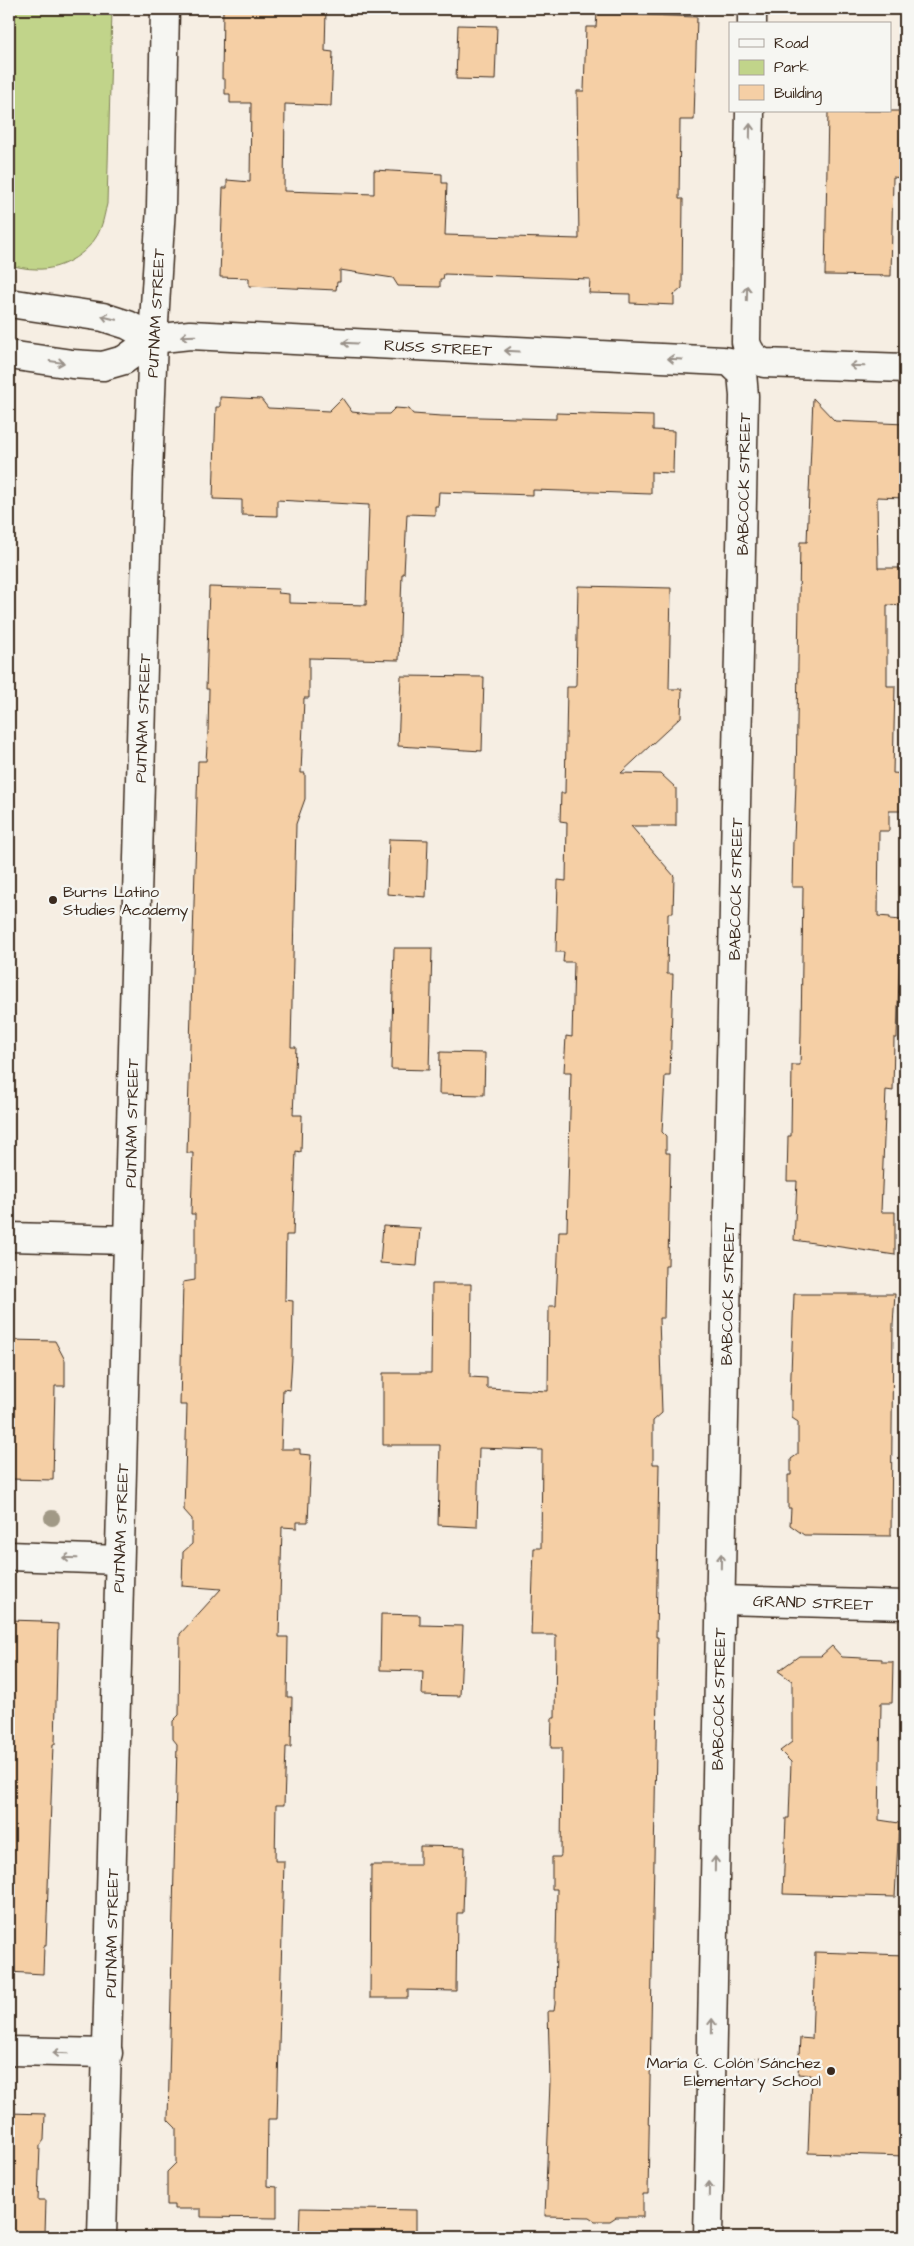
<svg xmlns="http://www.w3.org/2000/svg" width="914" height="2246" font-family="'Architects Daughter',sans-serif">
	<style>
		.green { fill: #c1d48a; stroke: #7e7f54 }
		.building { fill: #f5cfa5; stroke: #3b2a1e }
		.lines { fill: none; stroke-linecap: round; stroke-linejoin: round }
		.minor-casing { stroke: #3b2a1e; stroke-width: 31 }
		.path { stroke: #3b2a1e; stroke-width: 3; stroke-dasharray: 1 4; stroke-linecap: butt }
		.minor { stroke: #f6f6f2; stroke-width: 28 }
		.tree { fill: #a19986 }
		.oneway { stroke: #989088 }
		.poi-dot { fill: #3b2a1e; stroke: #f6f6f2; stroke-width: 2 }
		.labels { text-anchor: middle; stroke-width: 5; stroke-linejoin: round; paint-order: stroke }
		.street-label { font-size: 16px; fill: #3b2a1e; stroke: #f6f6f2 }
		.poi-label { font-size: 16px; fill: #3b2a1e; stroke: #f6f6f2; text-anchor: start }
	</style>
	<rect width="100%" height="100%" fill="#f6eee3"/>
	<filter id="ink" filterUnits="userSpaceOnUse"><feTurbulence type="fractalNoise" baseFrequency=".02" numOctaves="2"/><feDisplacementMap in="SourceGraphic" scale="10" xChannelSelector="R" yChannelSelector="G"/><feConvolveMatrix kernelMatrix="1 2 1 2 8 2 1 2 1" color-interpolation-filters="sRGB"/></filter>
	<g filter="url(#ink)">
		<path class="green" d="M9,9H112L107,204C105,211 104,219 101,227C93,251 62,271 36,269C27,269 18,267 9,265Z"/>
		<g class="building">
			<polygon points="223,9 326,9 325,51 333,52 331,106 285,104 284,191 374,194 374,170 442,174 442,183 447,183 445,235 579,239 577,91 584,91 586,27 596,27 597,13 697,17 694,120 680,120 679,199 683,199 682,288 674,295 674,305 630,303 630,294 589,293 590,279 444,274 443,279 440,279 440,287 398,286 393,278 340,270 340,282 337,282 336,290 249,286 249,278 220,277 223,188 227,188 227,180 250,182 251,103 230,103 230,94 225,94 225,79 222,79"/>
			<polygon points="458,25 497,26 495,80 456,79"/>
			<polygon points="828,111 905,111 903,178 893,177 891,276 825,275"/>
			<polygon points="220,397 261,399 268,408 329,411 342,398 352,412 369,414 389,414 395,408 409,409 413,414 441,416 556,419 556,413 653,416 653,430 674,431 673,473 651,472 651,494 533,490 533,495 439,492 438,506 435,506 435,515 407,514 404,574 402,574 399,660 309,658 309,698 304,698 301,773 305,773 305,799 296,824 291,1047 296,1047 293,1115 302,1115 301,1152 296,1151 293,1235 286,1235 285,1300 293,1301 292,1358 290,1390 283,1389 281,1449 300,1449 300,1454 311,1455 308,1522 297,1522 297,1528 282,1527 279,1637 288,1637 287,1697 292,1697 291,1747 286,1747 284,1805 276,1805 275,1861 284,1861 278,2083 277,2119 268,2119 267,2186 277,2187 277,2218 201,2217 201,2209 174,2209 174,2205 167,2205 167,2172 176,2163 176,2128 168,2120 177,1744 173,1739 173,1721 179,1715 180,1634 221,1589 182,1586 183,1552 192,1544 192,1519 184,1510 187,1405 180,1405 183,1282 195,1280 195,1214 191,1214 193,1153 187,1153 198,761 206,761 208,731 209,689 206,689 209,587 279,589 278,593 289,594 289,603 366,605 369,505 277,500 277,516 242,515 242,500 213,499 216,407 220,407"/>
			<polygon points="813,398 835,421 905,424 905,498 877,497 878,568 905,568 905,606 887,605 887,686 895,686 893,773 905,774 905,811 889,811 889,831 879,831 878,916 890,917 890,919 901,920 897,1038 894,1038 893,1091 886,1090 881,1212 895,1212 895,1255 794,1240 797,1181 787,1181 788,1136 791,1136 792,1065 800,1065 801,1034 803,887 792,887 793,840 794,840 796,782 800,542 807,542"/>
			<polygon points="578,586 671,588 669,689 682,689 681,717 621,773 661,774 676,788 676,826 631,826 674,876 673,913 668,913 667,974 673,974 670,1076 665,1076 662,1132 666,1136 666,1153 670,1153 668,1265 665,1265 664,1318 659,1318 662,1413 653,1421 653,1464 659,1464 656,1637 658,1637 648,2194 643,2194 643,2217 616,2217 610,2221 595,2221 589,2217 545,2216 550,2082 548,2011 554,2011 555,2004 557,1889 552,1889 552,1857 560,1857 561,1855 562,1748 551,1748 552,1718 555,1718 556,1635 531,1635 534,1548 541,1548 542,1450 479,1448 477,1527 438,1525 440,1445 383,1445 383,1373 431,1373 432,1284 471,1284 470,1377 487,1378 487,1388 548,1391 549,1306 556,1306 559,1231 567,1231 571,1072 564,1072 566,1036 572,1037 574,962 563,962 564,952 556,952 558,880 566,881 567,822 560,821 561,793 565,793 567,687 575,687 576,684"/>
			<polygon points="401,676 484,677 482,751 398,746"/>
			<polygon points="389,839 428,840 426,897 387,894"/>
			<polygon points="394,948 432,948 429,1070 391,1069"/>
			<polygon points="440,1052 485,1053 484,1095 439,1094"/>
			<polygon points="383,1226 420,1228 417,1266 380,1263"/>
			<polygon points="794,1294 895,1294 893,1325 891,1536 804,1535 790,1525 791,1508 788,1508 788,1475 791,1475 791,1459 798,1454 798,1422 792,1418 792,1400 790,1400"/>
			<polygon points="9,1340 55,1341 65,1360 65,1386 55,1386 53,1480 9,1479"/>
			<polygon points="381,1614 420,1615 420,1625 463,1626 460,1696 422,1695 423,1671 380,1670"/>
			<polygon points="9,1620 42,1621 41,1623 58,1624 55,1744 53,1744 46,1946 44,1946 43,1974 9,1972"/>
			<polygon points="832,1646 842,1657 882,1659 882,1662 893,1662 892,1703 881,1703 879,1820 899,1823 895,1897 783,1894 786,1818 789,1818 791,1762 780,1751 792,1742 792,1681 778,1671 799,1656 821,1656"/>
			<polygon points="420,1846 465,1847 463,1913 457,1913 456,1991 408,1990 408,1998 370,1998 371,1865 420,1865"/>
			<polygon points="815,1952 905,1955 905,2156 808,2153 811,2075 798,2074 800,2038 812,2039"/>
			<polygon points="9,2113 45,2114 44,2140 40,2146 38,2200 46,2200 45,2233 9,2232"/>
			<polygon points="300,2208 416,2210 416,2237 299,2237"/>
		</g>
		<g class="lines">
			<g class="minor-casing">
				<g id="minor">
					<polyline points="752,24 752,9"/>
					<path d="M750,111L746,342C749,353 754,358 764,363L905,368"/>
					<polyline points="9,303 103,317 128,325 153,339"/>
					<polyline points="9,355 72,364 103,366 124,360 153,339 190,335 723,361 730,362 742,373 744,396 708,2237"/>
					<polyline points="9,1237 128,1240"/>
					<polyline points="9,1556 119,1560"/>
					<polyline points="720,1600 905,1605"/>
					<polyline points="9,2051 108,2053"/>
					<polyline points="102,2237 148,475 153,339 161,207 165,9"/>
				</g>
			</g>
			<polyline class="path" points="744,2059 781,2059"/>
			<use href="#minor" class="minor"/>
		</g>
		<circle class="tree" cx="52" cy="1518" r="8"/>
		<defs><path id="oneway-shaft" d="M-6 0H5M1.5-3L5.5 0L1.5 3" fill="none" stroke-width="1.6" stroke-linecap="round" stroke-linejoin="round" transform="scale(1.25)"/></defs>
		<g class="oneway">
			<use href="#oneway-shaft" transform="translate(750 131) rotate(-89)"/>
			<use href="#oneway-shaft" transform="translate(747 293) rotate(-89)"/>
			<use href="#oneway-shaft" transform="translate(109 318) rotate(-166)"/>
			<use href="#oneway-shaft" transform="translate(188 336) rotate(178)"/>
			<use href="#oneway-shaft" transform="translate(350 343) rotate(-177)"/>
			<use href="#oneway-shaft" transform="translate(512 351) rotate(-177)"/>
			<use href="#oneway-shaft" transform="translate(675 359) rotate(-177)"/>
			<use href="#oneway-shaft" transform="translate(57 362) rotate(8)"/>
			<use href="#oneway-shaft" transform="translate(857 366) rotate(-178)"/>
			<use href="#oneway-shaft" transform="translate(70 1558) rotate(-178)"/>
			<use href="#oneway-shaft" transform="translate(721 1561) rotate(-89)"/>
			<use href="#oneway-shaft" transform="translate(715 1864) rotate(-89)"/>
			<use href="#oneway-shaft" transform="translate(712 2026) rotate(-89)"/>
			<use href="#oneway-shaft" transform="translate(60 2053) rotate(-178)"/>
			<use href="#oneway-shaft" transform="translate(709 2189) rotate(-89)"/>
		</g>
	</g>
	<g class="poi-dot">
		<circle cx="53" cy="900" r="5"/>
		<circle cx="831" cy="2071" r="5"/>
	</g>
	<g class="labels">
		<g class="street-label">
			<text transform="translate(155 313) rotate(-87)" y="6">PUTNAM STREET</text>
			<text transform="translate(438 347) rotate(3)" y="6">RUSS STREET</text>
			<text transform="translate(743 484) rotate(-89)" y="6">BABCOCK STREET</text>
			<text transform="translate(142 718) rotate(-88)" y="6">PUTNAM STREET</text>
			<text transform="translate(735 889) rotate(-89)" y="6">BABCOCK STREET</text>
			<text transform="translate(131 1123) rotate(-89)" y="6">PUTNAM STREET</text>
			<text transform="translate(727 1294) rotate(-89)" y="6">BABCOCK STREET</text>
			<text transform="translate(120 1528) rotate(-88)" y="6">PUTNAM STREET</text>
			<text transform="translate(813 1602) rotate(2)" y="6">GRAND STREET</text>
			<text transform="translate(718 1699) rotate(-89)" y="6">BABCOCK STREET</text>
			<text transform="translate(111 1933) rotate(-89)" y="6">PUTNAM STREET</text>
		</g>
		<g class="poi-label">
			<text x="63" y="897">Burns Latino<tspan x="63" dy="18">Studies Academy</tspan></text>
			<text x="821" y="2068" text-anchor="end">María C. Colón Sánchez<tspan x="821" dy="18">Elementary School</tspan></text>
		</g>
	</g>
	<rect width="914" height="2246" fill="none" stroke="#f6f6f2" stroke-width="30"/>
	<rect x="15" y="15" width="884" height="2216" fill="none" stroke="#3b2a1e" stroke-width="2" filter="url(#ink)"/>
	<rect x="729" y="22" width="162" height="90" fill="#f6f6f2" stroke="#aba49d"/>
	<rect x="739" y="39" width="25" height="8" fill="#f6f6f2" stroke="#aba49d"/>
	<text x="774" y="48" font-size="15" fill="#3b2a1e">Road</text>
	<rect x="739" y="60" width="25" height="15" fill="#c1d48a" stroke="#aba49d"/>
	<text x="774" y="72" font-size="15" fill="#3b2a1e">Park</text>
	<rect x="739" y="85" width="25" height="15" fill="#f5cfa5" stroke="#aba49d"/>
	<text x="774" y="98" font-size="15" fill="#3b2a1e">Building</text>
</svg>
